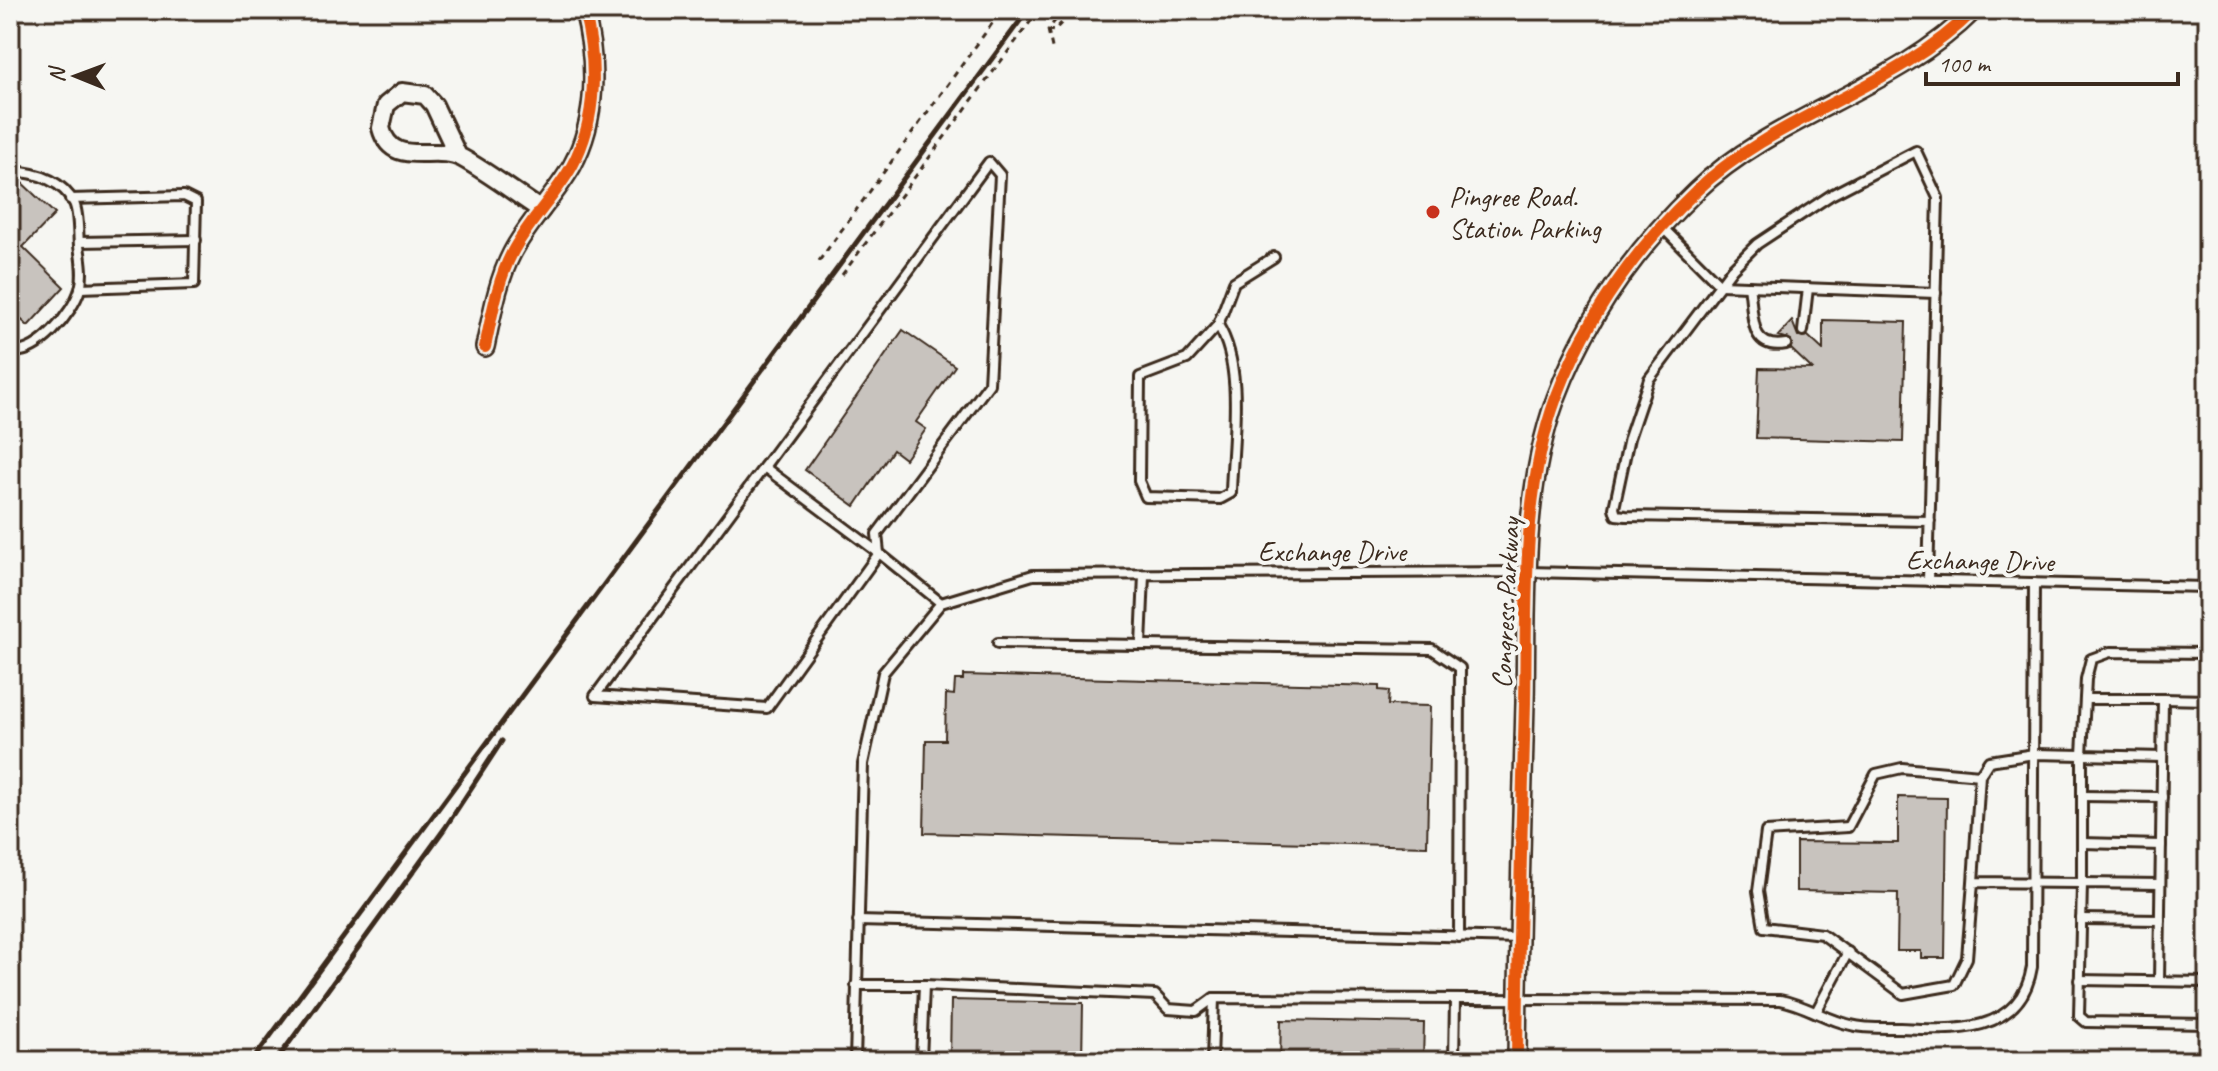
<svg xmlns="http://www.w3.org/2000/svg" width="2218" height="1071" font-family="Caveat,sans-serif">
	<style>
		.building { fill: #c8c3be; stroke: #3b2a1e; stroke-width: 2 }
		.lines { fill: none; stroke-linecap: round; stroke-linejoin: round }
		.service-casing { stroke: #3b2a1e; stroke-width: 14 }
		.minor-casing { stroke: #3b2a1e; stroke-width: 22 }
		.path { stroke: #3b2a1e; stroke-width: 3; stroke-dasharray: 6 6; stroke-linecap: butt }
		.service { stroke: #f6f6f2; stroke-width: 8 }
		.minor { stroke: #f6f6f2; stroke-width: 16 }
		.rail { stroke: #3b2a1e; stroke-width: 5 }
		.cycleway-casing { stroke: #f6f6f2; stroke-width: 17 }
		.cycleway { stroke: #e8590c; stroke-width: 12 }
		.poi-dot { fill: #c8321e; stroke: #f6f6f2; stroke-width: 3 }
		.labels { text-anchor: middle; stroke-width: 8; stroke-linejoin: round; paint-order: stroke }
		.poi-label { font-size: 28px; fill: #3b2a1e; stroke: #f6f6f2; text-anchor: start }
		.street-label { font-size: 28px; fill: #3b2a1e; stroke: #f6f6f2 }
	</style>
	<rect width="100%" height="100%" fill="#f6f6f2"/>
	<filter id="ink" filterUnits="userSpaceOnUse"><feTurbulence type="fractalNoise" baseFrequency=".0125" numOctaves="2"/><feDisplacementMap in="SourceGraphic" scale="16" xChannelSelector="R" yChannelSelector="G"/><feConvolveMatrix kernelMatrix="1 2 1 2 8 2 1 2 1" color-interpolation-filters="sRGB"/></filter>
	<g filter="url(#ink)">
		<g class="building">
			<polygon points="10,178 18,179 55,214 23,247 64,287 28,326 10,309"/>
			<polygon points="1823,320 1906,322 1903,442 1756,438 1759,368 1812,369 1791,349 1791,340 1778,336 1792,321 1798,336 1808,336 1823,350"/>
			<polygon points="903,330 955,366 916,422 926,429 905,459 893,450 855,506 805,470"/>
			<polygon points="963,675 1379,686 1379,690 1389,691 1388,705 1430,706 1427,846 924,833 926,740 945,740 946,694 954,695 955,680 963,680"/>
			<polygon points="1898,797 1947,798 1945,958 1921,958 1921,951 1897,951 1898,893 1796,891 1796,842 1898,843"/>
			<polygon points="951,1000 1083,1003 1082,1061 950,1061"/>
			<polygon points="1281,1020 1424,1023 1423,1061 1280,1061"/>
		</g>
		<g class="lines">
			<g class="service-casing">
				<g id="service">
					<path d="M10,171C34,172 61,179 74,203C79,213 78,234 79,246C81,259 84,276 80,289C73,313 37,357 10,351"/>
					<polyline points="70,199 184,196 196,202 194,284 80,288"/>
					<polyline points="1662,227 1720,285 1936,293"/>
					<polyline points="79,242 196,240"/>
					<path d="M1749,286C1754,314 1748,351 1786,344"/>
					<path d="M1218,325L1187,359L1140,377L1139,481L1146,497L1220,499L1231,493C1232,443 1245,368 1218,325L1234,282L1274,257"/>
					<polyline points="1803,331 1808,288"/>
					<polyline points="764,467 879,553"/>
					<polyline points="879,553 877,534 989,384 1000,175 989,162 595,696 767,708 879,553 941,603"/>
					<polyline points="1928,581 1938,198 1916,151 1831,195 1757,244 1732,269 1649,379 1629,438 1614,508 1616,515 1626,516 1930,521"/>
					<polyline points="998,643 1432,649 1460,668 1459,937"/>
					<polyline points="1141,645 1144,575"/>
					<polyline points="2085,699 2163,699 2159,981"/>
					<polyline points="2163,699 2208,700"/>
					<polyline points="2162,757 2082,755 2086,679 2091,659 2110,652 2208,653"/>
					<polyline points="2082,796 2162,797"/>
					<polyline points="2082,843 2161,845"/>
					<polyline points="1973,882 1980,775 1902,768 1876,774 1848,827 1766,832 1758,891 1764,927 1822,934 1903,994 1954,985 1967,958 1973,882 2082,883 2082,755 2034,754 1989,761 1980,775"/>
					<polyline points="2160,884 2082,883 2079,1016 2086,1022 2208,1024"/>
					<polyline points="2081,919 2160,920"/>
					<polyline points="858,921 1519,938"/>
					<polyline points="2079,980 2208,982"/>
					<polyline points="856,985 924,985 921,1061"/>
					<path d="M924,985L1155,995L1168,1009L1196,1011L1214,998L1780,1000C1806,1005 1826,1020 1851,1025C1866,1029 1884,1028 1900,1028C1953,1031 2021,1035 2032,967L2034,583"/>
					<polyline points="1816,1012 1848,952"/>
					<polyline points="855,1061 863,764 883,673 941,603 1033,575 1528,572 2208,587"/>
					<polyline points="1212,1061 1214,998"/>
					<polyline points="1454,1061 1455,999"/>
				</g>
			</g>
			<g class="minor-casing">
				<g id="minor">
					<path d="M458,156L434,105L425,95L402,92L386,105L381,128C392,170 435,143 462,158C489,173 515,193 541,210"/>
					<path d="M485,347C492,315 497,282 512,253C528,222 555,196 572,166C598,118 597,61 584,10"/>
					<path d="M1517,1061C1518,942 1522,822 1525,703C1527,603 1521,493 1556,398C1586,318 1635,249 1696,191C1776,114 1895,90 1974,10"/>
				</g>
			</g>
			<g class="path">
				<polyline points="1063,10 1048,30 1054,31 1073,10"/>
				<polyline points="1048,30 1053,52"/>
				<polyline points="819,261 1002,10"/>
				<polyline points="842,275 1039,10"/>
			</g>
			<use href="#service" class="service"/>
			<use href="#minor" class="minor"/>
			<g class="rail">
				<polyline points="252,1061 1028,10"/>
				<polyline points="276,1061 445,828 502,741"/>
			</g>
			<g class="cycleway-casing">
				<g id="cycleway">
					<path d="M485,347C492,315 497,282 512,253C528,222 555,196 572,166C598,118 597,61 584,10"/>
					<path d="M1517,1061C1518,942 1522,822 1525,703C1527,603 1521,493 1556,398C1586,318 1635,249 1696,191C1776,114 1895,90 1974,10"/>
				</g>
			</g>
			<use href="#cycleway" class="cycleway"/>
		</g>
	</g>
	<circle class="poi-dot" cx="1433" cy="212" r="8"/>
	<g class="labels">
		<g class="poi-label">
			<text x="1449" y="206">Pingree Road.<tspan x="1449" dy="32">Station Parking</tspan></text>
		</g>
		<g class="street-label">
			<text x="1332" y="561">Exchange Drive</text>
			<text transform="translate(1980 560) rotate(1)" y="10">Exchange Drive</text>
			<text transform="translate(1505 603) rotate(-87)" y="10">Congress Parkway</text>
		</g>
	</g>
	<rect width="2218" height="1071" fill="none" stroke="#f6f6f2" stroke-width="40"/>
	<rect x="20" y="20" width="2178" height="1031" fill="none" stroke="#3b2a1e" stroke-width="3" filter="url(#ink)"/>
	<g transform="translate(76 76) rotate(271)" stroke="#f6f6f2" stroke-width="6" paint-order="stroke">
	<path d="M0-6L14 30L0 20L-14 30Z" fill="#3b2a1e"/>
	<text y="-12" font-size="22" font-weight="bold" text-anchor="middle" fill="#3b2a1e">N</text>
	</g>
	<path d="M1926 72v12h252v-12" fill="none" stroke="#3b2a1e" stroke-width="4"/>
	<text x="1938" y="72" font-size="24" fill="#3b2a1e" stroke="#f6f6f2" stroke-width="6" paint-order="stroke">100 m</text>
</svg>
